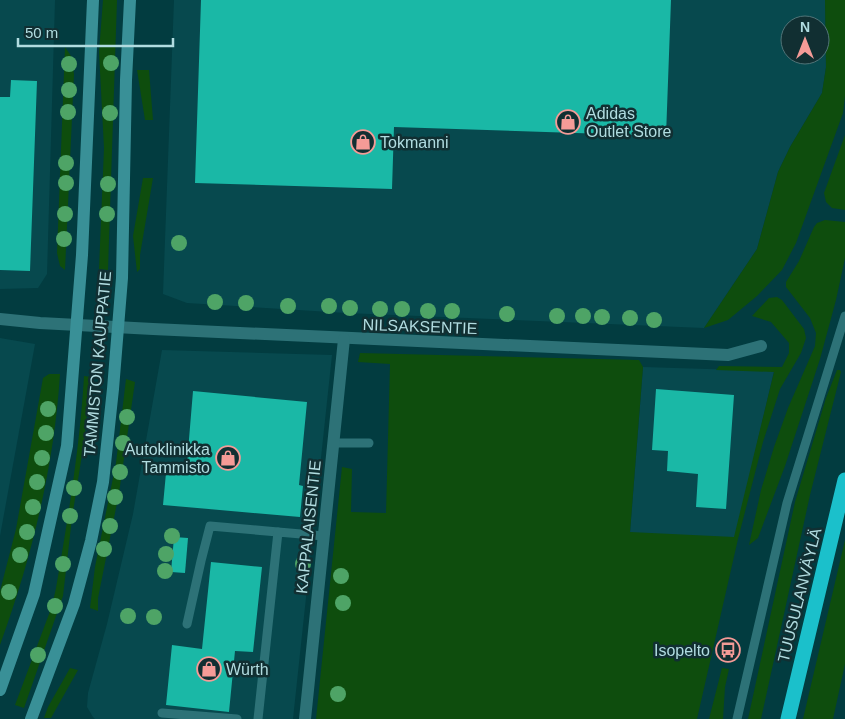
<svg xmlns="http://www.w3.org/2000/svg" width="845" height="719" font-family="Arial,sans-serif">
	<style>
		.built { fill: #07494e; fill-rule: evenodd }
		.green { fill: #0e4d0d }
		.building { fill: #1ab8a6 }
		.lines { fill: none; stroke-linecap: round; stroke-linejoin: round }
		.lane { stroke: #2d7277; stroke-width: 9 }
		.street { stroke: #2d7277; stroke-width: 12 }
		.secondary { stroke: #399097; stroke-width: 12 }
		.highway { stroke: #1bc0cb; stroke-width: 15 }
		.tree { fill: #4ea466 }
		.labels { text-anchor: middle; stroke-width: 5; stroke-linejoin: round; paint-order: stroke }
		.poi-label { font-size: 16px; fill: #b1dce0; stroke: #112f32; text-anchor: start }
		.street-label { font-size: 16px; fill: #b1dce0; stroke: #112f32 }
	</style>
	<rect width="100%" height="100%" fill="#023c40"/>
	<g class="built">
		<polygon points="0,0 55,0 47,274 38,288 0,289"/>
		<path d="M174,0H825L826,67L822,93L790,147L778,172L757,249L704,328L346,313L187,303L163,294ZM790,25H820V55H790Z"/>
		<polygon points="0,338 35,344 0,536"/>
		<polygon points="162,350 332,355 293,719 95,719 93,717 87,707 88,693 107,624 133,514"/>
		<polygon points="643,367 774,371 735,538 630,533"/>
	</g>
	<g class="green">
		<polygon points="103,0 117,0 108,270 99,269 104,148 99,52"/>
		<polygon points="825,0 845,0 845,96 843,113 796,243 782,270 757,296 728,320 704,328 757,249 778,172 790,147 822,93 826,67"/>
		<polygon points="65,47 71,56 74,74 65,270 60,266 57,253"/>
		<polygon points="137,70 149,70 153,120 145,120"/>
		<polygon points="845,135 845,210 832,208 826,202 824,193"/>
		<polygon points="143,178 153,178 140,255 140,269 137,272 133,236"/>
		<polygon points="825,220 845,222 845,258 836,300 820,359 785,466 758,538 749,545 761,490 774,447 788,408 815,346 816,333 810,318 786,287 786,282 799,261 814,227 817,223"/>
		<polygon points="777,297 782,300 804,329 806,338 801,353 780,389 763,442 738,539 697,719 316,719 342,467 352,469 351,512 386,513 390,364 358,362 360,353 639,360 643,367 630,532 734,537 774,372 716,370 719,366 782,367 789,353 789,343 771,322 752,316 769,298"/>
		<polygon points="837,370 840,370 841,372 810,495 761,719 748,719 795,502 826,398"/>
		<path d="M49,374H60C54,467 32,557 0,645V591L16,529L43,378Z"/>
		<path d="M84,376L91,377L84,442L72,518L63,596L24,708L15,705L52,606L56,588C68,518 80,447 84,376Z"/>
		<polygon points="126,379 135,382 119,493 98,598 98,611 90,608 95,567 116,463"/>
		<polygon points="845,540 845,664 833,719 803,719"/>
		<polygon points="70,668 78,670 51,718 44,718 48,707"/>
		<polygon points="722,668 729,669 725,687 723,719 709,719"/>
	</g>
	<g class="building">
		<polygon points="201,0 671,0 666,136 394,127 392,189 195,183"/>
		<polygon points="11,80 37,81 30,271 0,270 0,97 10,97"/>
		<polygon points="656,389 734,395 726,509 696,507 698,474 667,471 668,451 652,450"/>
		<polygon points="193,391 307,402 299,485 303,486 300,517 163,505 166,473 186,475"/>
		<polygon points="174,537 188,538 185,573 171,572"/>
		<polygon points="211,562 262,567 253,652 235,651 229,712 166,705 172,645 202,649"/>
	</g>
	<g class="lines">
		<g class="lane">
			<polyline points="333,443 369,443"/>
			<polyline points="187,624 201,561 210,526 278,532"/>
			<polyline points="162,713 237,719"/>
			<polyline points="258,719 278,532 324,536"/>
			<polyline points="737,719 787,503 845,316"/>
		</g>
		<g class="street">
			<polyline points="0,319 40,323 153,329 728,355 761,346"/>
			<polyline points="305,719 344,339"/>
		</g>
		<g class="secondary">
			<polyline points="0,690 34,594 67,446 82,255 93,0"/>
			<polyline points="31,719 74,604 91,541 103,482 113,389 122,278 126,80 130,0"/>
		</g>
		<polyline class="highway" points="788,719 845,480"/>
	</g>
	<g class="tree">
		<circle cx="111" cy="63" r="8"/>
		<circle cx="69" cy="64" r="8"/>
		<circle cx="69" cy="90" r="8"/>
		<circle cx="68" cy="112" r="8"/>
		<circle cx="110" cy="113" r="8"/>
		<circle cx="66" cy="163" r="8"/>
		<circle cx="66" cy="183" r="8"/>
		<circle cx="108" cy="184" r="8"/>
		<circle cx="65" cy="214" r="8"/>
		<circle cx="107" cy="214" r="8"/>
		<circle cx="64" cy="239" r="8"/>
		<circle cx="179" cy="243" r="8"/>
		<circle cx="215" cy="302" r="8"/>
		<circle cx="246" cy="303" r="8"/>
		<circle cx="288" cy="306" r="8"/>
		<circle cx="329" cy="306" r="8"/>
		<circle cx="350" cy="308" r="8"/>
		<circle cx="380" cy="309" r="8"/>
		<circle cx="402" cy="309" r="8"/>
		<circle cx="428" cy="311" r="8"/>
		<circle cx="452" cy="311" r="8"/>
		<circle cx="507" cy="314" r="8"/>
		<circle cx="557" cy="316" r="8"/>
		<circle cx="583" cy="316" r="8"/>
		<circle cx="602" cy="317" r="8"/>
		<circle cx="630" cy="318" r="8"/>
		<circle cx="654" cy="320" r="8"/>
		<circle cx="48" cy="409" r="8"/>
		<circle cx="127" cy="417" r="8"/>
		<circle cx="46" cy="433" r="8"/>
		<circle cx="123" cy="443" r="8"/>
		<circle cx="42" cy="458" r="8"/>
		<circle cx="120" cy="472" r="8"/>
		<circle cx="37" cy="482" r="8"/>
		<circle cx="74" cy="488" r="8"/>
		<circle cx="115" cy="497" r="8"/>
		<circle cx="33" cy="507" r="8"/>
		<circle cx="70" cy="516" r="8"/>
		<circle cx="110" cy="526" r="8"/>
		<circle cx="27" cy="532" r="8"/>
		<circle cx="172" cy="536" r="8"/>
		<circle cx="104" cy="549" r="8"/>
		<circle cx="166" cy="554" r="8"/>
		<circle cx="20" cy="555" r="8"/>
		<circle cx="63" cy="564" r="8"/>
		<circle cx="303" cy="564" r="8"/>
		<circle cx="165" cy="571" r="8"/>
		<circle cx="341" cy="576" r="8"/>
		<circle cx="9" cy="592" r="8"/>
		<circle cx="343" cy="603" r="8"/>
		<circle cx="55" cy="606" r="8"/>
		<circle cx="128" cy="616" r="8"/>
		<circle cx="154" cy="617" r="8"/>
		<circle cx="38" cy="655" r="8"/>
		<circle cx="338" cy="694" r="8"/>
	</g>
	<defs>
		<g id="shop-ring" transform="scale(1.25)"><circle r="9.5" fill="#112f32" stroke="#f59b97" stroke-width="1.5"/><path d="M-5-2.5h2.3a2.7 3.5 0 0 1 5.4 0H5L5.5 6h-11ZM-1.5-2.5h3a1.5 2.3 0 0 0-3 0Z" fill="#f59b97"/></g>
		<g id="bus-ring" transform="scale(1.25)"><circle r="9.5" fill="#112f32" stroke="#f59b97" stroke-width="1.5"/><path d="M-5-6H5V4H4V6H2V4H-2V6H-4V4H-5ZM-3.5-4V0h7V-4ZM-3.5 1.2v1.5H-2V1.2ZM2 1.2v1.5H3.5V1.2Z" fill="#f59b97"/></g>
	</defs>
	<g fill-rule="evenodd">
		<use href="#shop-ring" x="568" y="122"/>
		<use href="#shop-ring" x="363" y="142"/>
		<use href="#shop-ring" x="228" y="458"/>
		<use href="#bus-ring" x="728" y="650"/>
		<use href="#shop-ring" x="209" y="669"/>
	</g>
	<g class="labels">
		<g class="poi-label">
			<text x="586" y="119">Adidas<tspan x="586" dy="18">Outlet Store</tspan></text>
			<text x="380" y="148">Tokmanni</text>
			<text x="210" y="455" text-anchor="end">Autoklinikka<tspan x="210" dy="18">Tammisto</tspan></text>
			<text x="710" y="656" text-anchor="end">Isopelto</text>
			<text x="226" y="675">Würth</text>
		</g>
		<g class="street-label">
			<text transform="translate(420 326) rotate(2)" y="6">NILSAKSENTIE</text>
			<text transform="translate(97 364) rotate(-85)" y="6">TAMMISTON KAUPPATIE</text>
			<text transform="translate(308 527) rotate(-84)" y="6">KAPPALAISENTIE</text>
			<text transform="translate(799 595) rotate(-76)" y="6">TUUSULANVÄYLÄ</text>
		</g>
	</g>
	<g transform="translate(805 40)"><circle r="24" fill="#112f32" stroke="#517478"/>
	<path d="M0-4L9 19L0 12L-9 19Z" fill="#f59b97"/>
	<text y="-8" font-size="14" font-weight="bold" text-anchor="middle" fill="#b1dce0">N</text>
	</g>
	<path d="M18 38v8h155v-8" fill="none" stroke="#b1dce0" stroke-width="2.5"/>
	<text x="25" y="38" font-size="15" fill="#b1dce0" stroke="#112f32" stroke-width="4" paint-order="stroke">50 m</text>
</svg>
